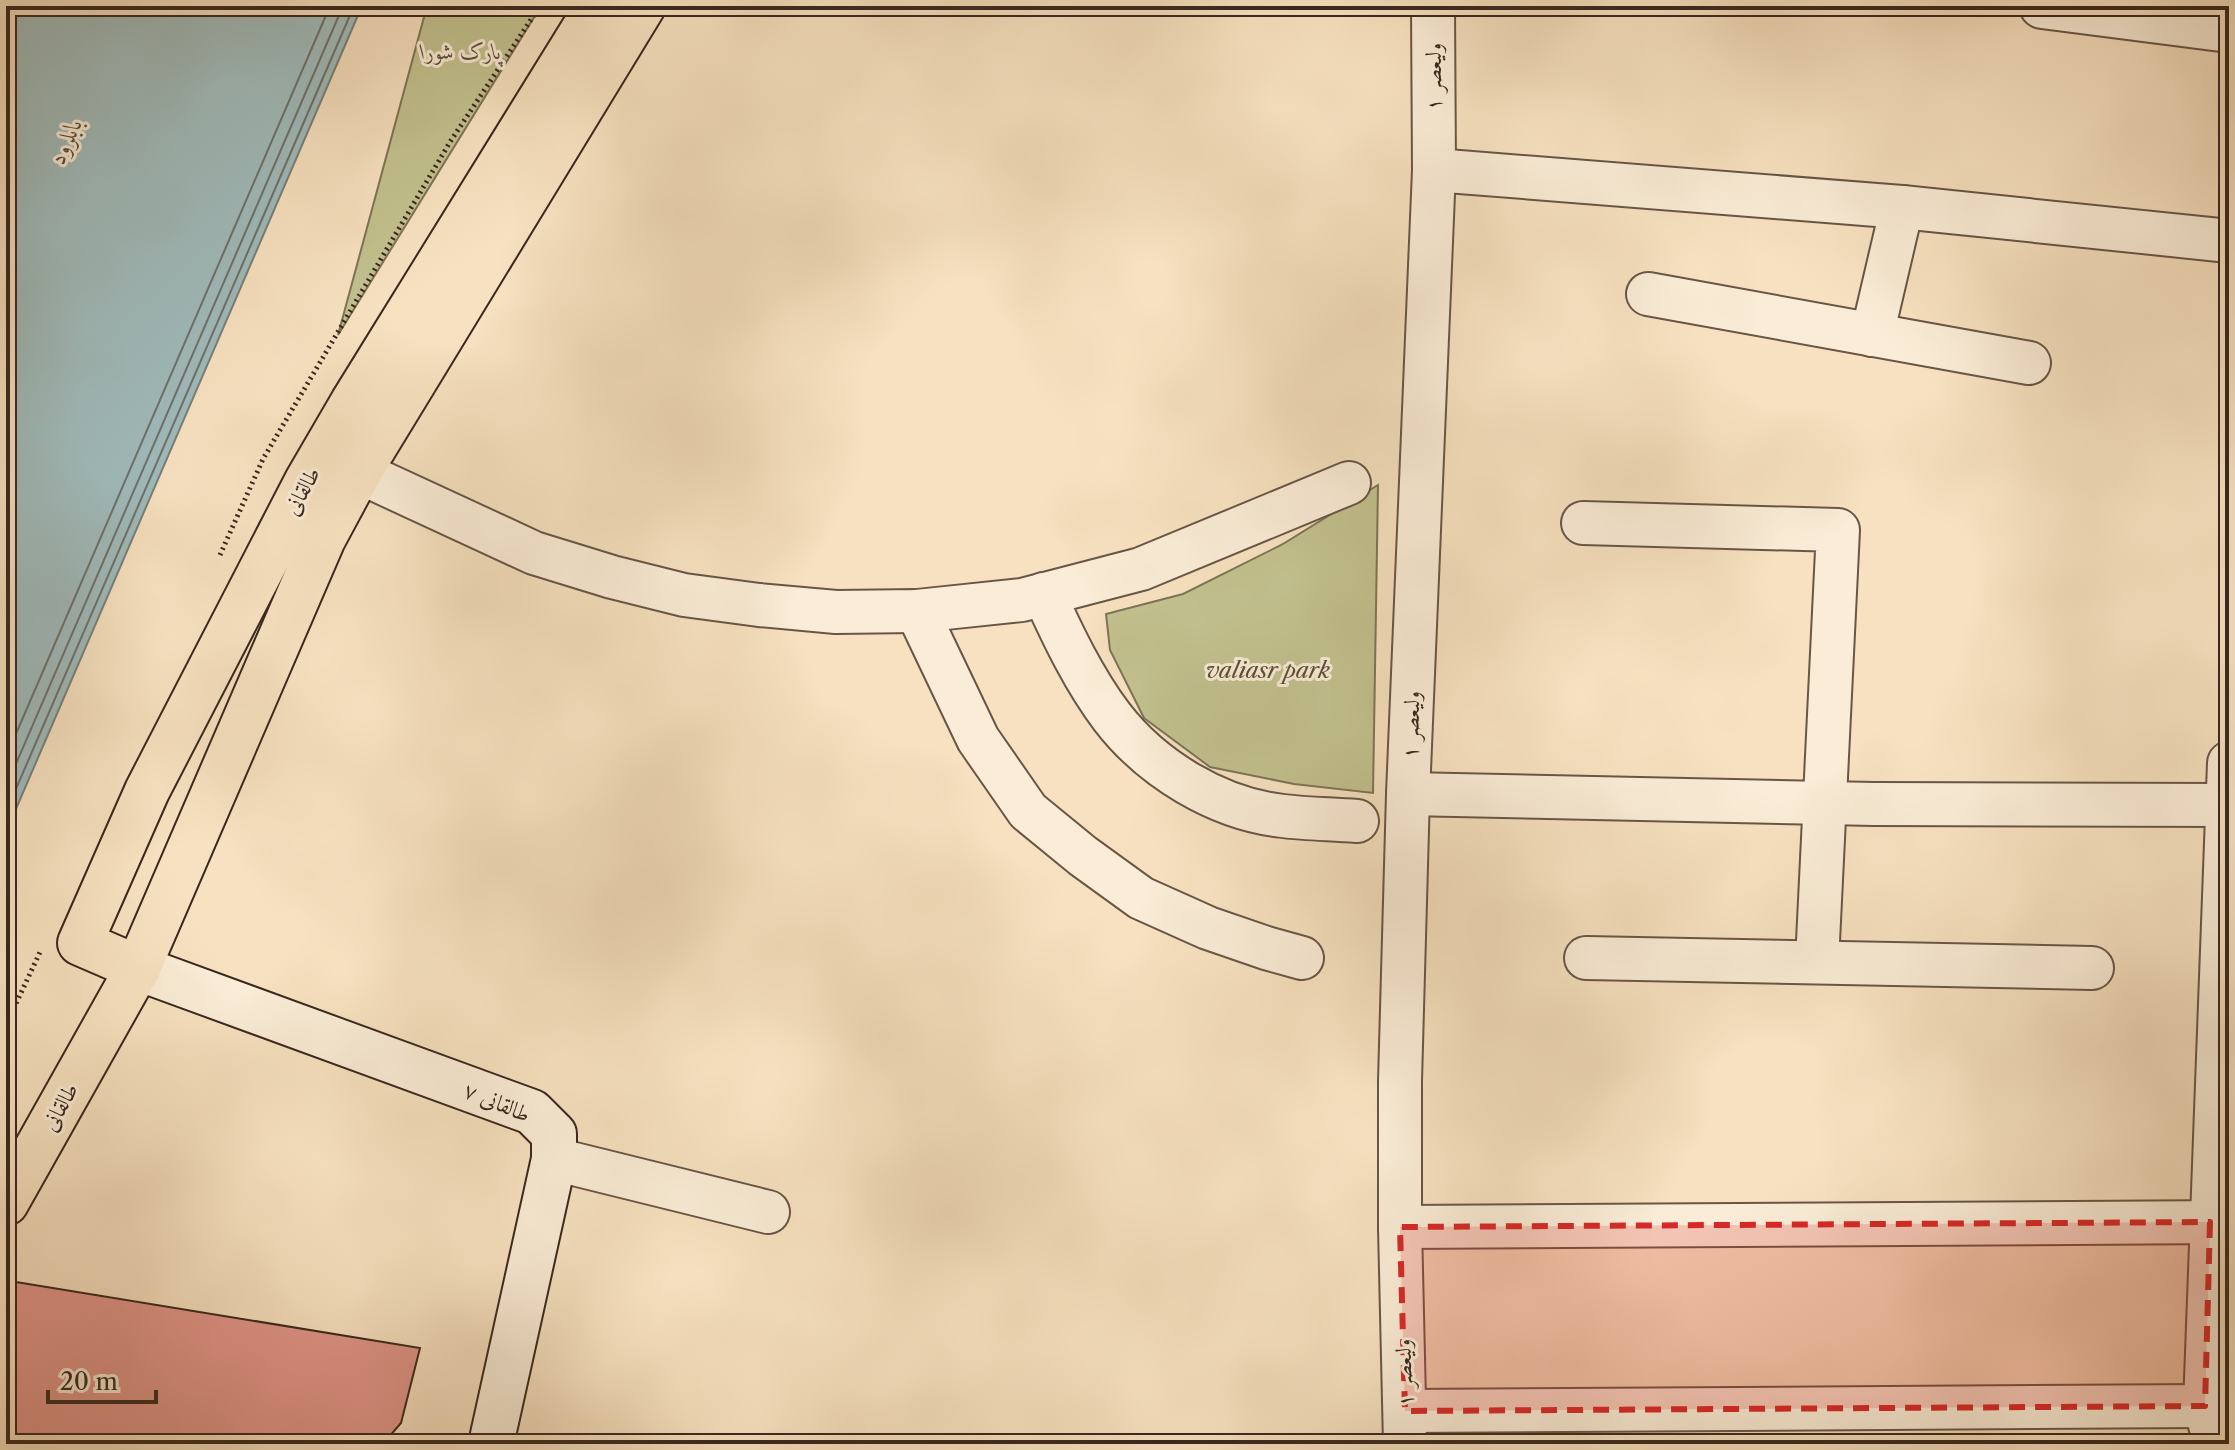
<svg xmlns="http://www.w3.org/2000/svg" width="2235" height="1450" viewBox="0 0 2235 1450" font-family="'Libre Caslon Text',Amiri,serif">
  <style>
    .green { fill: #c2c18f; stroke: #7e7456; stroke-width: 2 }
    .water { fill: #a0bbbb; stroke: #77807c; stroke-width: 2 }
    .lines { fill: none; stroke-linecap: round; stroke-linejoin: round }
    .shore { stroke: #6c726c; stroke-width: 2 }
    .building { fill: #e09489; stroke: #39281d; stroke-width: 2 }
    .minor-casing { stroke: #685646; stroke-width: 46 }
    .tertiary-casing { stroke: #685646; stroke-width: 48 }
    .secondary-casing { stroke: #39281d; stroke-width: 48 }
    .primary-casing { stroke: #39281d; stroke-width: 48 }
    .path { stroke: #39281d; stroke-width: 5; stroke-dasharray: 2 4; stroke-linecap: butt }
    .minor { stroke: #faecd6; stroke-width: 42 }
    .tertiary { stroke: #faecd6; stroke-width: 44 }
    .secondary { stroke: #faecd6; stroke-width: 44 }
    .primary { stroke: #f7e1c0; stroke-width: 44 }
    .marked { fill: #d62828; fill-opacity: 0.2; stroke: #d62828; stroke-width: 6; stroke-dasharray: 16 10; stroke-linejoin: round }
    .labels { text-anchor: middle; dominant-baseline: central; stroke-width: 6; stroke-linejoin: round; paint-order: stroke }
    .park-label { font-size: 22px; font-style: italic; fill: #5b4e3a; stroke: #faecd6 }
    .street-label { font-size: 22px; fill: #39281d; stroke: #faecd6 }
    .water-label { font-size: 24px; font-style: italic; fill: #534d44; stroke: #faecd6 }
  </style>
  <rect width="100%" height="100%" fill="#f7e1c0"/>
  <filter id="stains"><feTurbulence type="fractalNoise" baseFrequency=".0025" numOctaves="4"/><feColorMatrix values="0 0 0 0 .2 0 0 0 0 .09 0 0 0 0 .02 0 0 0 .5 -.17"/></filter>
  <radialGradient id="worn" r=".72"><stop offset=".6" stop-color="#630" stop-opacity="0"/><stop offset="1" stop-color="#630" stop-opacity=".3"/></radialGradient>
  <!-- green -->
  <g class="green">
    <path d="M427,6H541L338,335Z"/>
    <path d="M1378,485L1373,793L1294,784L1210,767L1144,718L1110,650L1106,614L1183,594L1283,544Z"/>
  </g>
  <!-- water -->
  <path class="water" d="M6,6H362L6,832Z"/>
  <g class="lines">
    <!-- shore -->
    <g class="shore">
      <path d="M6,757L330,6"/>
      <path d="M6,787L343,6"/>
      <path d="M6,812L354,6"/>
    </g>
  </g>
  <!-- building -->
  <path class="building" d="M16,1282L420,1348L401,1423L383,1444H6V1316Z"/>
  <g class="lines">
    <!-- minor casing -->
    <g class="minor-casing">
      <g id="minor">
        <path d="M1434,170L1902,207L2229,241"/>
        <path d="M1648,294L2029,363"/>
        <path d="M1872,335L1902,207"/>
        <path d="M359,472L534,553L612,577L684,595L759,605L836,612L917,611L1022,600L1141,569L1349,483"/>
        <path d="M1583,523L1838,530L1817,962"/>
        <path d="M1044,594C1063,636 1084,680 1112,717C1152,769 1218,809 1283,816C1307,819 1332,819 1357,821"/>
        <path d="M917,611L978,739L1028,811L1083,856L1141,898L1208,928L1266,948L1302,958"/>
        <path d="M1408,794L1874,804L2229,805"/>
        <path d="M1586,958L2092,968"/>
        <path d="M554,1159L768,1212"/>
        <path d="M1400,1227L2229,1222"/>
        <path d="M1405,1411L2205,1406"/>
        <path d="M1405,1444L1400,1227V1081L1408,794L1434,170L1433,6"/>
        <path d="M2215,1444L2205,1406L2229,763"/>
      </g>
    </g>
    <!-- tertiary casing -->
    <g class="tertiary-casing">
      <path id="tertiary" d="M2042,6L2229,30"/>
    </g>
    <!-- secondary casing -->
    <g class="secondary-casing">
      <path id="secondary" d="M138,968L532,1112L554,1134V1159L491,1444"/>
    </g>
    <!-- primary casing -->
    <g class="primary-casing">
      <g id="primary">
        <path d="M138,968L80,943L147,791L307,481L353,402L598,6"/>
        <path d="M6,1203L138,968L323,539L359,472L643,6"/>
      </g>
    </g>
    <!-- path -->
    <g class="path">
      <path d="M220,555L263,459L450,142L540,6"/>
      <path d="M6,1025L41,950"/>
    </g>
    <!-- minor -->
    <use href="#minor" class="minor"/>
    <!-- tertiary -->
    <use href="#tertiary" class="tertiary"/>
    <!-- secondary -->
    <use href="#secondary" class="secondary"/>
    <!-- primary -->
    <use href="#primary" class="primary"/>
  </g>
  <!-- marked area -->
  <path class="marked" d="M2210,1222L2205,1406L1405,1411L1400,1227Z"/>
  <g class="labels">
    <!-- park labels -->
    <g class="park-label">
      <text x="461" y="51">پارک شورا</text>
      <text x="1268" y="670">valiasr park</text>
    </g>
    <!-- street labels -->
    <g class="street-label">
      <text transform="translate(1433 77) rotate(-90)">ولیعصر ۱</text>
      <text transform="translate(302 491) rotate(-61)">طالقانی</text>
      <text transform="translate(1411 725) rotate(-88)">ولیعصر ۱</text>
      <text transform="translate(497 1102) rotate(23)">طالقانی ۷</text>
      <text transform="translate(60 1107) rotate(-61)">طالقانی</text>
      <text transform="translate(1404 1373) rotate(-92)">ولیعصر ۱</text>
    </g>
    <!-- water labels -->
    <g class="water-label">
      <text transform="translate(65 141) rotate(-66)">بابلرود</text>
    </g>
  </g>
  <!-- margin -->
  <rect width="2235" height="1450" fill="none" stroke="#f7e1c0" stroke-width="32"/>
  <rect x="8" y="8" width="2219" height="1434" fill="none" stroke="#39281d" stroke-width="4"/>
  <rect x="16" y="16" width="2203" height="1418" fill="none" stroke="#39281d" stroke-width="2"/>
  <!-- scale -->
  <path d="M48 1390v12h108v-12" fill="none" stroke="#39281d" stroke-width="4"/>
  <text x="60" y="1390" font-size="24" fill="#39281d" stroke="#faecd6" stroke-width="6" paint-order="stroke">20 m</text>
  <rect width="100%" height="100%" filter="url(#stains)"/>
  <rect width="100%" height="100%" fill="url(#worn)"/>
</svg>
